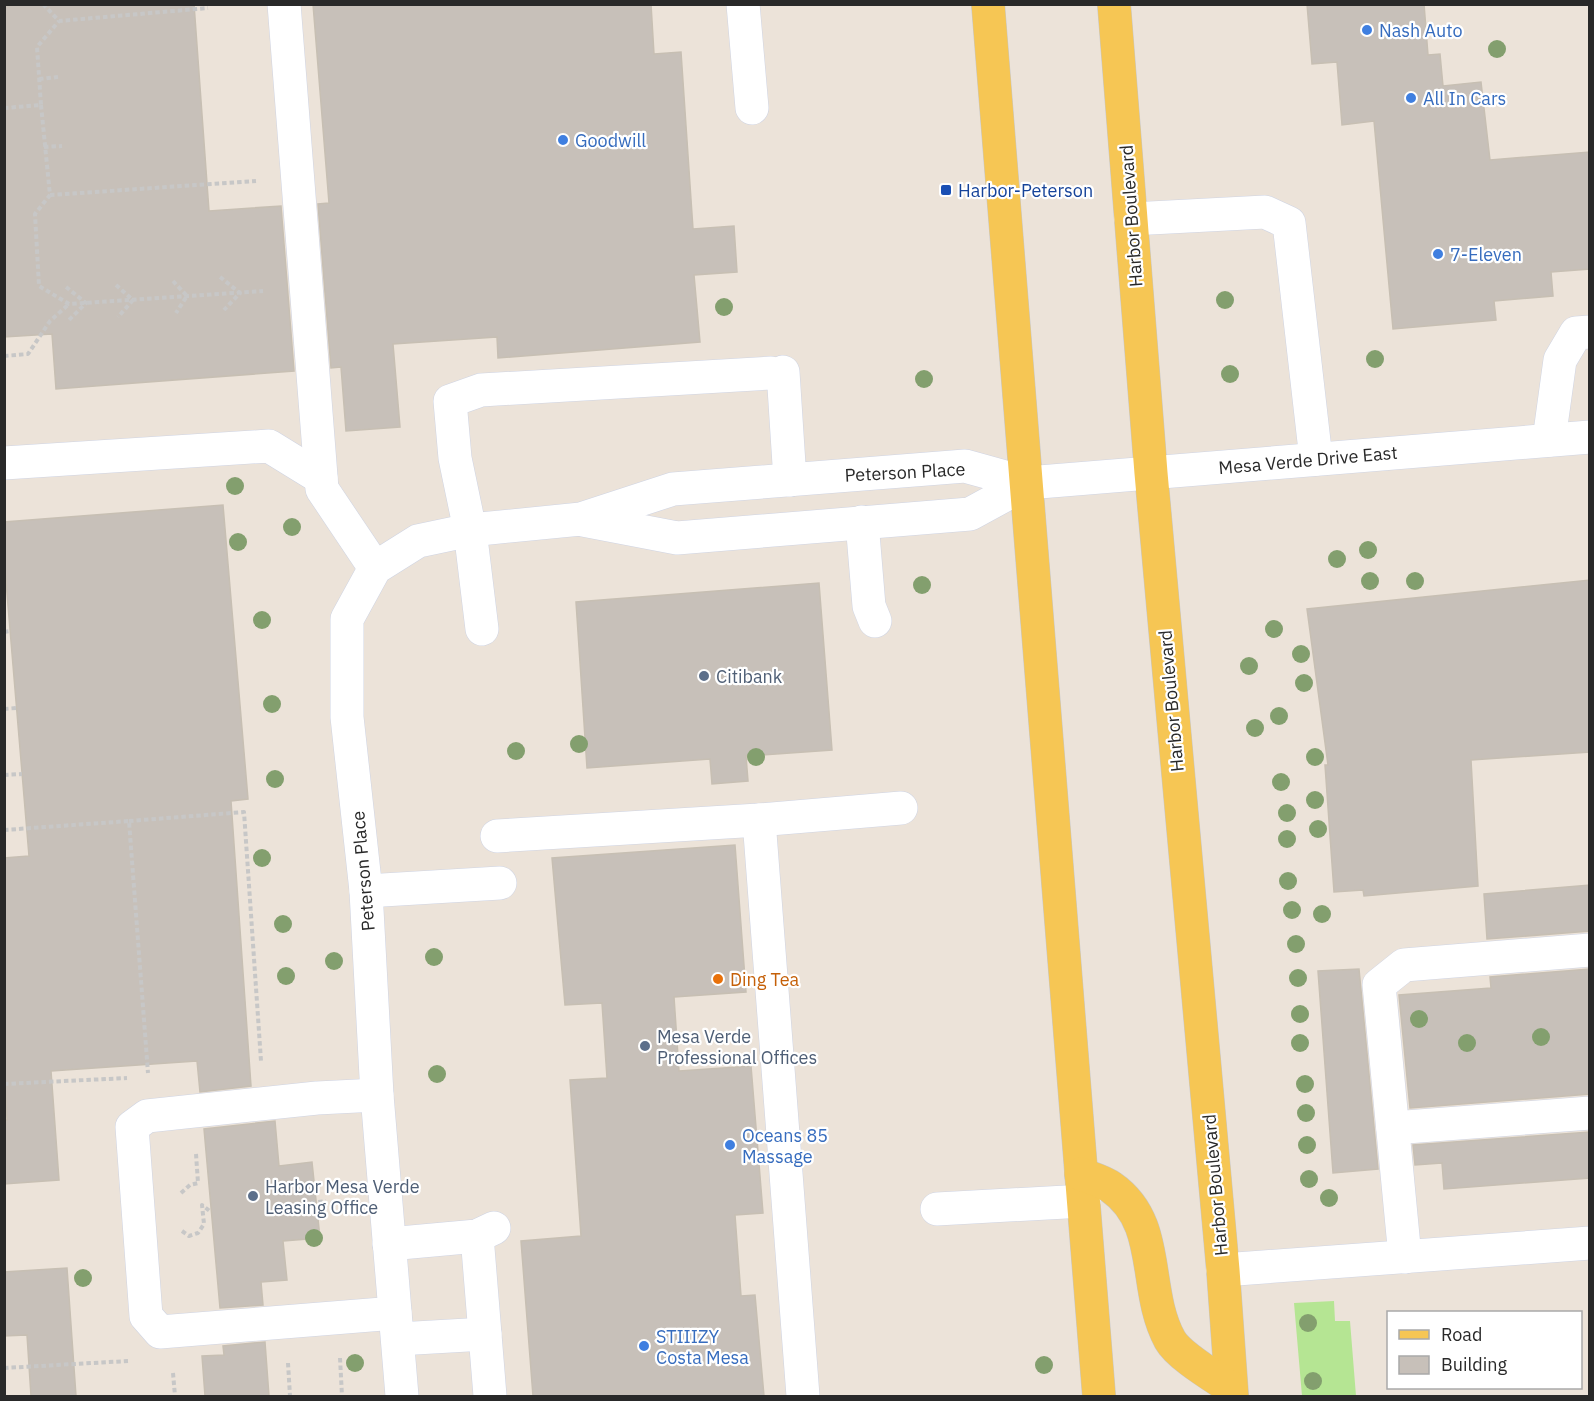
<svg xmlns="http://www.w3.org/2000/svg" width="1594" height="1401" viewBox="0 0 1594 1401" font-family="'IBM Plex Sans',sans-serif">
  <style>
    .grass { fill: #b5e593 }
    .building { fill: #c7c0b9; stroke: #c7bfb3; stroke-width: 1.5 }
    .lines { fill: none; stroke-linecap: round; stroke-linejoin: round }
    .minor-casing { stroke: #cfd4e3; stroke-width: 34 }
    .major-casing { stroke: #c7c7c7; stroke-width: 34 }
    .path { stroke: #c7c7c7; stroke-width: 4; stroke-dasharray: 4.5 3; stroke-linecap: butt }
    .minor { stroke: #fff; stroke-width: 33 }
    .major { stroke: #f6c654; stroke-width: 33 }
    .tree { fill: #839f6e }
    .shop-dot { fill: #3f7fe0; stroke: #fff; stroke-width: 2 }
    .transit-dot { fill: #1a4fb4; stroke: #fff; stroke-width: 2 }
    .service-dot { fill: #5c6f8a; stroke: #fff; stroke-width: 2 }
    .food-dot { fill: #e8710a; stroke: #fff; stroke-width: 2 }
    .labels { text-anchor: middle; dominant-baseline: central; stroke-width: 4.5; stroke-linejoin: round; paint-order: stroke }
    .shop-label { font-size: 18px; fill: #366cbe; stroke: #fff; text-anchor: start }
    .transit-label { font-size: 18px; fill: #164399; stroke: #fff; text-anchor: start }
    .street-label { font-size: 18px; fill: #292929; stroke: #fff }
    .service-label { font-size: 18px; fill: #4e5e75; stroke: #fff; text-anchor: start }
    .food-label { font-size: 18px; fill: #c56008; stroke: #fff; text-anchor: start }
  </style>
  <rect width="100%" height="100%" fill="#ece3d9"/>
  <!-- grass -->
  <path class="grass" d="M1334,1301L1335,1321H1350L1356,1396H1302L1294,1303Z"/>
  <!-- building -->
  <g class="building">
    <path d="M25,4H194L209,211L281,206L294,371L56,389L52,334L4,337V6Z"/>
    <path d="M313,4H651L654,54L681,52L693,229L734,226L737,272L694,275L700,342L498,358L497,337L393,344L400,427L346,431L341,367L331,368L318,204L329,203Z"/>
    <path d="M1307,4H1424L1428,55L1440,54L1443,86L1481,82L1490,160L1590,152V269L1551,272L1553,296L1494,301L1496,320L1393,329L1374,121L1342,125L1337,62L1312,64Z"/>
    <path d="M223,505L248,799L231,801L251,1086L200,1092L197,1061L51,1071L59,1180L4,1184V1120H7L4,1068V858L29,856L4,558V522Z"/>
    <path d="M1590,580V752L1471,760L1478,886L1364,896L1363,890L1334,892L1325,765H1328L1307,609Z"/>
    <path d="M819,583L832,750L746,756L748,781L712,784L710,759L587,768L576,602Z"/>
    <path d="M735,845L746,992L674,997L679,1071L751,1066L763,1213L735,1215L741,1296L755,1295L764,1396H533L521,1241L581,1236L570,1080L607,1078L602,1003L565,1005L552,858Z"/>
    <path d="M1590,885V931L1487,939L1484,894Z"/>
    <path d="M1359,969L1378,1169L1333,1173L1318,971Z"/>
    <path d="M1590,969V1094L1410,1108L1399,995L1491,988L1490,977Z"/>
    <path d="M275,1121L279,1166L312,1162L320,1238L283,1241L287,1280L261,1282L263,1305L220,1308L204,1129Z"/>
    <path d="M1590,1132V1178L1444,1189L1442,1163L1415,1165L1413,1145Z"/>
    <path d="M67,1268L76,1396H31L27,1335L4,1336V1272Z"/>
    <path d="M265,1342L269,1396H205L202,1356L224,1355L223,1346Z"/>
  </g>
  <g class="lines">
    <!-- minor casing -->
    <g class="minor-casing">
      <g id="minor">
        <path d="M284,4L322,489L375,568"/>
        <path d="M743,4L752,108"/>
        <path d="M1131,219L1265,212L1289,223L1316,459"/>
        <path d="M783,372L790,480"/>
        <path d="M1549,440L1560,360L1576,333L1590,332"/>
        <path d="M4,463L269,446L321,478"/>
        <path d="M583,520L677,538L970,514L1027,483"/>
        <path d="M862,522L869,606L875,621"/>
        <path d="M482,629L470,530L455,458L450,401L481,390L771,373"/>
        <path d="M759,820L803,1396"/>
        <path d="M497,836L759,820L901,808"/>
        <path d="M366,891L500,883"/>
        <path d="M377,1095L317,1098L147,1116L132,1127L146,1316L160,1332L395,1313"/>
        <path d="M1393,1128L1590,1113"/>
        <path d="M937,1209L1084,1201"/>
        <path d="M477,1236L490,1396"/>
        <path d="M389,1244L477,1236L494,1228"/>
        <path d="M1405,1257L1379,985L1404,965L1590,950"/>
        <path d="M1223,1270L1590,1243"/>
        <path d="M398,1339L485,1334"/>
        <path d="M402,1396L377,1095L366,891L347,717V619L375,568L418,541L470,530L581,519L673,489L965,466L1027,483L1590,437"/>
      </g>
    </g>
    <!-- major casing -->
    <g class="major-casing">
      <g id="major">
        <path d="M988,4L1099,1396"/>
        <path d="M1114,4L1151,473L1223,1270L1232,1396"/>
        <path d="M1081,1174C1091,1178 1103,1181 1111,1187C1163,1223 1142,1289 1170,1340C1179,1356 1215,1377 1231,1388"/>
      </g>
    </g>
    <!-- path -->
    <g class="path">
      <path d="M43,4L59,21L208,8"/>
      <path d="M39,79L58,77"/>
      <path d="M41,105L50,195L35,214L39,286L69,304L263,291"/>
      <path d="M4,108L41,105L37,47L59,21"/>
      <path d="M44,147L62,146"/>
      <path d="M50,195L256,181"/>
      <path d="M220,277L240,293L224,310"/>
      <path d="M173,281L187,296L176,313"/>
      <path d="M116,285L133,300L118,317"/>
      <path d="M66,287L86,303L69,320"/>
      <path d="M4,356L28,354L50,321L69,304"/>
      <path d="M4,567H5"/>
      <path d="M4,632L10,631"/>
      <path d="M4,709L16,708"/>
      <path d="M4,775L22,774"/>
      <path d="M129,821L244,812L261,1061"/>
      <path d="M4,830L129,821L148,1073"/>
      <path d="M4,1084L127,1078"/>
      <path d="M181,1193L190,1185L198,1183L196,1154"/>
      <path d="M296,1205L326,1201"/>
      <path d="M182,1231L189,1236L198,1233L204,1224L202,1205L211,1212"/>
      <path d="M340,1358L342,1396"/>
      <path d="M288,1363L290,1396"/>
      <path d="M4,1368L128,1361"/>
      <path d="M173,1373L175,1396"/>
    </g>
    <!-- minor -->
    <use href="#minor" class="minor"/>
    <!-- major -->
    <use href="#major" class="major"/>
  </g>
  <!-- trees -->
  <g class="tree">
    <circle cx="1497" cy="49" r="9"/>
    <circle cx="1225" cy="300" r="9"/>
    <circle cx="724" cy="307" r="9"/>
    <circle cx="1375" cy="359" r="9"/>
    <circle cx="1230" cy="374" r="9"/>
    <circle cx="924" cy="379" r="9"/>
    <circle cx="235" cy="486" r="9"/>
    <circle cx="292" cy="527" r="9"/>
    <circle cx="238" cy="542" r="9"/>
    <circle cx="1368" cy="550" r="9"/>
    <circle cx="1337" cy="559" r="9"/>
    <circle cx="1370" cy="581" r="9"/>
    <circle cx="1415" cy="581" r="9"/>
    <circle cx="922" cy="585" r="9"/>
    <circle cx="262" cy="620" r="9"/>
    <circle cx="1274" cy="629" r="9"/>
    <circle cx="1301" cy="654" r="9"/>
    <circle cx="1249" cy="666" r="9"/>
    <circle cx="1304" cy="683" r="9"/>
    <circle cx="272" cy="704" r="9"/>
    <circle cx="1279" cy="716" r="9"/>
    <circle cx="1255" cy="728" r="9"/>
    <circle cx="579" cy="744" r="9"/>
    <circle cx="516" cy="751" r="9"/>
    <circle cx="756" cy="757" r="9"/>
    <circle cx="1315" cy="757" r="9"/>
    <circle cx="275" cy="779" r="9"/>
    <circle cx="1281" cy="782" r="9"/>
    <circle cx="1315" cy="800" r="9"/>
    <circle cx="1287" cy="813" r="9"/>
    <circle cx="1318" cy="829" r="9"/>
    <circle cx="1287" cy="839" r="9"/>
    <circle cx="262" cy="858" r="9"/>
    <circle cx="1288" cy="881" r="9"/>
    <circle cx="1292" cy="910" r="9"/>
    <circle cx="1322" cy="914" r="9"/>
    <circle cx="283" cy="924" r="9"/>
    <circle cx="1296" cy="944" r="9"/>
    <circle cx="434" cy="957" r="9"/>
    <circle cx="334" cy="961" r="9"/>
    <circle cx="286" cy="976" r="9"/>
    <circle cx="1298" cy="978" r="9"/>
    <circle cx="1300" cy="1014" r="9"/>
    <circle cx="1419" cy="1019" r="9"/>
    <circle cx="1541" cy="1037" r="9"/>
    <circle cx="1300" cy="1043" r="9"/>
    <circle cx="1467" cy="1043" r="9"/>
    <circle cx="437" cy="1074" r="9"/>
    <circle cx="1305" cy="1084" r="9"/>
    <circle cx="1306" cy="1113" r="9"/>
    <circle cx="1307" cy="1145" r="9"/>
    <circle cx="1309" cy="1179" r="9"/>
    <circle cx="1329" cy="1198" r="9"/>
    <circle cx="314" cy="1238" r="9"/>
    <circle cx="83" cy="1278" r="9"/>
    <circle cx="1308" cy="1323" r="9"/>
    <circle cx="355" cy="1363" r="9"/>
    <circle cx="1044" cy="1365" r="9"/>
    <circle cx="1313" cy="1381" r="9"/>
  </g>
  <!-- markers -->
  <g class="shop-dot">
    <circle cx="1367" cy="30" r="6"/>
    <circle cx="1411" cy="98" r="6"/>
    <circle cx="563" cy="140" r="6"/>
    <circle cx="1438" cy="254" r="6"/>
    <circle cx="730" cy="1145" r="6"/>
    <circle cx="644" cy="1346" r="6"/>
  </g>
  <rect class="transit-dot" x="940" y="184" width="12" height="12" rx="3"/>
  <g class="service-dot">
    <circle cx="704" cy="676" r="6"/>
    <circle cx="645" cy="1046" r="6"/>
    <circle cx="253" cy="1196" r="6"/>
  </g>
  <circle class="food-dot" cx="718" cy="979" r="6"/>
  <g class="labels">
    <!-- shop labels -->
    <g class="shop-label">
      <text x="1379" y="30">Nash Auto</text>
      <text x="1423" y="98">All In Cars</text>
      <text x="575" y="140">Goodwill</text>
      <text x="1450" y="254">7-Eleven</text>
      <text x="742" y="1135">Oceans 85<tspan x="742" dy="21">Massage</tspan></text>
      <text x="656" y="1336">STIIIZY<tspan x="656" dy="21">Costa Mesa</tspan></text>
    </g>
    <!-- transit labels -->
    <g class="transit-label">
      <text x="958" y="190">Harbor-Peterson</text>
    </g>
    <!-- street labels -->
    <g class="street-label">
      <text transform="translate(1131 216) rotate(-94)">Harbor Boulevard</text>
      <text transform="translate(1308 460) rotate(-5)">Mesa Verde Drive East</text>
      <text transform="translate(905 472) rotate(-3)">Peterson Place</text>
      <text transform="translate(1171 701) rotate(-95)">Harbor Boulevard</text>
      <text transform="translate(363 871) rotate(-95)">Peterson Place</text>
      <text transform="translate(1215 1185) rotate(-95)">Harbor Boulevard</text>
    </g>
    <!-- service labels -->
    <g class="service-label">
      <text x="716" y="676">Citibank</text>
      <text x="657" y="1036">Mesa Verde<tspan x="657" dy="21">Professional Offices</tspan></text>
      <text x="265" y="1186">Harbor Mesa Verde<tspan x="265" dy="21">Leasing Office</tspan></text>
    </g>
    <!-- food labels -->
    <g class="food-label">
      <text x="730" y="979">Ding Tea</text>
    </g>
  </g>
  <!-- border -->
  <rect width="1594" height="1401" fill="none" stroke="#292929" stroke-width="12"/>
  <!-- legend -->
  <rect x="1387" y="1311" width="195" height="78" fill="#ffffff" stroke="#a9a9a9" stroke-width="1.5"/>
  <rect x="1399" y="1330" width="30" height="9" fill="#f6c654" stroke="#a9a9a9" stroke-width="1.5"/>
  <text x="1441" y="1341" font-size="18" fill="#292929">Road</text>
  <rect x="1399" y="1356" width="30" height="18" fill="#c7c0b9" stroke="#a9a9a9" stroke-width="1.5"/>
  <text x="1441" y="1371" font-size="18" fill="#292929">Building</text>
</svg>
